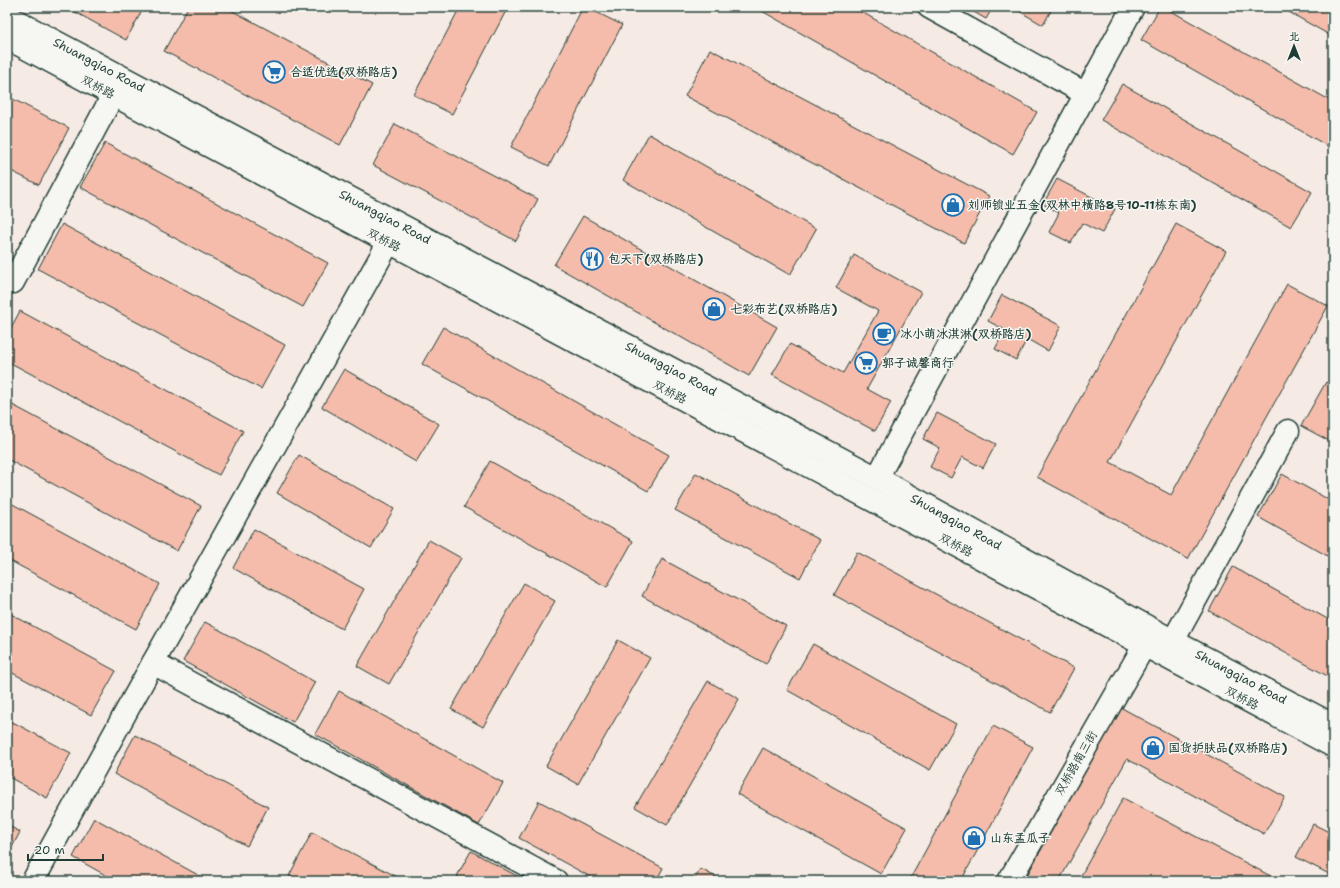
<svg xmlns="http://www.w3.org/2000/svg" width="1340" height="888" viewBox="0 0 1340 888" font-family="'Shantell Sans','LXGW WenKai TC',sans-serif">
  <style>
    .building { fill: #f5bcab; stroke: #1f3d34 }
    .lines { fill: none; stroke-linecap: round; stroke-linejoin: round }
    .minor-casing { stroke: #1f3d34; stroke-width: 25 }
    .secondary-casing { stroke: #1f3d34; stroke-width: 25 }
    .minor { stroke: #f6f6f2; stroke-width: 22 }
    .secondary { stroke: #f6f6f2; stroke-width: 22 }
    .labels { text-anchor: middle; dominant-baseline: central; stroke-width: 3; stroke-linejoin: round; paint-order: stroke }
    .street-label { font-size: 12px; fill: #1f3d34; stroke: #f6f6f2 }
    .poi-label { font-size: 12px; font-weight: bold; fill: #1f3d34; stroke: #f6f6f2; text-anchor: start }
  </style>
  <rect width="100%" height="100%" fill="#f6eae4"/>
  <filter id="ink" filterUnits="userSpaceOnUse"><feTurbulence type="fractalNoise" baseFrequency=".025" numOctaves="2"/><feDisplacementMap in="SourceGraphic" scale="8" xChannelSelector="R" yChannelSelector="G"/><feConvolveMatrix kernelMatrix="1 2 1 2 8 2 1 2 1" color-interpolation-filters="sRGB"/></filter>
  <g filter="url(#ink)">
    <!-- building -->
    <g class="building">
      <path d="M66,7H144L126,40Z"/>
      <path d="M188,7H225L372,85L340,145L164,51Z"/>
      <path d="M460,7H508L452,114L414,95Z"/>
      <path d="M583,7H586L622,25L549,166L511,147Z"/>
      <path d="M755,7H853L1037,112L1013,154Z"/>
      <path d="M965,7H993L986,19Z"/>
      <path d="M1012,7H1053L1043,25Z"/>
      <path d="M1160,7H1164L1333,102V144L1331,148L1141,40Z"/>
      <path d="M1280,7H1333V37Z"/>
      <path d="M710,49L989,196L964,243L685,96Z"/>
      <path d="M1122,84L1312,192L1291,227L1101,120Z"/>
      <path d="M7,96L69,128L39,185L7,169Z"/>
      <path d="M395,124L538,199L516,241L373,165Z"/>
      <path d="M649,134L816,229L790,275L623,180Z"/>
      <path d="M105,143L328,263L303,307L80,187Z"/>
      <path d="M1057,179L1115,209L1102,233L1082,223L1071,243L1049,232L1059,213L1043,204Z"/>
      <path d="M583,216L777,327L749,376L554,265Z"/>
      <path d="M62,224L285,345L261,389L38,269Z"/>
      <path d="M1176,224L1226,251L1110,462L1171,495L1287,284L1328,306L1188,559L1037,477Z"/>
      <path d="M854,255L921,292L867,389L891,402L875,431L772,375L790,344L843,373L878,311L836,288Z"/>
      <path d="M1002,295L1061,326L1048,351L1027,339L1016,360L995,349L1005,330L988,321Z"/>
      <path d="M20,311L243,431L219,475L7,361V335Z"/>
      <path d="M443,327L669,455L648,491L422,364Z"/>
      <path d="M344,369L439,424L416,462L322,407Z"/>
      <path d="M1326,382L1333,386V443L1301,426Z"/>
      <path d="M7,402L201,506L177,551L7,459Z"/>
      <path d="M937,413L996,444L983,468L962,457L951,478L930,467L940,448L923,439Z"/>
      <path d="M299,455L394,509L371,548L277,493Z"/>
      <path d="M490,461L633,541L607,587L464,507Z"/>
      <path d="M696,473L820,540L800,578L675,510Z"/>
      <path d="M1282,474L1333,502V559L1258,517Z"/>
      <path d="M7,501L160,584L136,629L7,559Z"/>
      <path d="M254,529L364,589L342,629L233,568Z"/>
      <path d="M429,540L461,558L389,684L357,666Z"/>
      <path d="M857,552L1074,668L1050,712L834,595Z"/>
      <path d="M662,559L786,626L766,664L642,596Z"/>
      <path d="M1233,567L1333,622V679L1209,611Z"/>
      <path d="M524,583L555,601L483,727L451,709Z"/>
      <path d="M7,612L116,671L91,715L7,670Z"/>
      <path d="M205,622L315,682L293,722L183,661Z"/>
      <path d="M618,640L650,658L578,784L546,766Z"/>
      <path d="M813,644L956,724L930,770L787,690Z"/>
      <path d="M708,681L739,699L667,825L635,807Z"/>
      <path d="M339,691L503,783L479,825L315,734Z"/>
      <path d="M1120,707L1285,797L1264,834L1127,759L1059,881H1024Z"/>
      <path d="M7,719L71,753L47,798L7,776Z"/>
      <path d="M993,726L1033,747L961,881H909Z"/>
      <path d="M135,735L268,807L247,846L114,774Z"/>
      <path d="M763,748L907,828L881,874L737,794Z"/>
      <path d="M1123,798L1280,881H1078Z"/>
      <path d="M539,801L663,868L656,881H598L519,838Z"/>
      <path d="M94,818L209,881H116L73,857Z"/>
      <path d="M1313,824L1333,834V876L1296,857Z"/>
      <path d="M7,825L20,832L7,857Z"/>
      <path d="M312,832L405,881H299L289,876Z"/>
      <path d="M471,851L526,881H465L457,876Z"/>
      <path d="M701,869L723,881H693Z"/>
    </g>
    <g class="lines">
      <!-- minor casing -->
      <g class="minor-casing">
        <g id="minor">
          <path d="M929,7L1086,94"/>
          <path d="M13,282L113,95"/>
          <path d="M877,478L1133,7"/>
          <path d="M1173,641L1288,431"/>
          <path d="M153,663L556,881"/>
          <path d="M33,881L153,663L389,242"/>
          <path d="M1009,881L1144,646"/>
        </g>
      </g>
      <!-- secondary casing -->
      <g class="secondary-casing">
        <g id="secondary">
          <path d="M7,16L877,478L1173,641L1333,725"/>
          <path d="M7,38L1333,746"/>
        </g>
      </g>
      <!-- minor -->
      <use href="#minor" class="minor"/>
      <!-- secondary -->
      <use href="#secondary" class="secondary"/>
    </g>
  </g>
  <!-- icons -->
  <defs>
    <g id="supermarket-ring" transform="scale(1.15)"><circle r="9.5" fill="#f6f6f2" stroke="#1f6fb2" stroke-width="1.5"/><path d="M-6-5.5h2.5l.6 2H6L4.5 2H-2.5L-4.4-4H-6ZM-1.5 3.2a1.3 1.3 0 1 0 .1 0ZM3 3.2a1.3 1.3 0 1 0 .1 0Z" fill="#1f6fb2"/></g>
    <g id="shop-ring" transform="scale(1.15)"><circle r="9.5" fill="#f6f6f2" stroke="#1f6fb2" stroke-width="1.5"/><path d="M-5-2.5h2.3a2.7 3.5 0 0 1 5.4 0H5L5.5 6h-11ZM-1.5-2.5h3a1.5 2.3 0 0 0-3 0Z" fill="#1f6fb2"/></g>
    <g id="restaurant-ring" transform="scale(1.15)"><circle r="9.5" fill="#f6f6f2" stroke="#1f6fb2" stroke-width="1.5"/><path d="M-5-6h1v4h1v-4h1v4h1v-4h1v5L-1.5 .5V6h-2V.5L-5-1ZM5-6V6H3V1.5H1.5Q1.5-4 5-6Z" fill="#1f6fb2"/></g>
    <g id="cafe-ring" transform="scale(1.15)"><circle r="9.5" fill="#f6f6f2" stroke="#1f6fb2" stroke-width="1.5"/><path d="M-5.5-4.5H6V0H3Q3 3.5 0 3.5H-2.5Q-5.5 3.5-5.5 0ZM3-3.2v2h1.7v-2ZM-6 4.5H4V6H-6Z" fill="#1f6fb2"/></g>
  </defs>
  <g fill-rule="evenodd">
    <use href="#supermarket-ring" x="274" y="72"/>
    <use href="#shop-ring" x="953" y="205"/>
    <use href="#restaurant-ring" x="592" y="259"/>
    <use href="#shop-ring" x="714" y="309"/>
    <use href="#cafe-ring" x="884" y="334"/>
    <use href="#supermarket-ring" x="866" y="363"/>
    <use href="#shop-ring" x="1153" y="748"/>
    <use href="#shop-ring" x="974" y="838"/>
  </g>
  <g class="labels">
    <!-- street labels -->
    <g class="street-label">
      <text transform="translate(99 65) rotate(28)">Shuangqiao Road</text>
      <text transform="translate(98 87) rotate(28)">双桥路</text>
      <text transform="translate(385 217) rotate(28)">Shuangqiao Road</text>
      <text transform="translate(384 240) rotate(28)">双桥路</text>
      <text transform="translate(671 369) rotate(28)">Shuangqiao Road</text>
      <text transform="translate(670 392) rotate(28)">双桥路</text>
      <text transform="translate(956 522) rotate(29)">Shuangqiao Road</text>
      <text transform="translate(956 545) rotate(28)">双桥路</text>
      <text transform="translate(1241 677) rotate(28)">Shuangqiao Road</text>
      <text transform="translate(1242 698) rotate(28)">双桥路</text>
      <text transform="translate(1076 763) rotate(-60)">双桥路南三街</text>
    </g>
    <!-- poi labels -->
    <g class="poi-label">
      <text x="290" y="72">合适优选(双桥路店)</text>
      <text x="968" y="205">刘师锁业五金(双林中横路8号10-11栋东南)</text>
      <text x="608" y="259">包天下(双桥路店)</text>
      <text x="730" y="309">七彩布艺(双桥路店)</text>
      <text x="900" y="334">冰小萌冰淇淋(双桥路店)</text>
      <text x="882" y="363">郭子诚馨商行</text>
      <text x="1168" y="748">国货护肤品(双桥路店)</text>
      <text x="990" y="838">山东孟瓜子</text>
    </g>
  </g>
  <!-- margin -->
  <rect width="1340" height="888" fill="none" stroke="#f6f6f2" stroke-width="24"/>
  <rect x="12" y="12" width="1316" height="864" fill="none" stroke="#1f3d34" stroke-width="1.5" filter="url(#ink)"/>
  <!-- north arrow -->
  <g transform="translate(1294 46)" stroke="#f6f6f2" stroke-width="3" paint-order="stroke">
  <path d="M0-3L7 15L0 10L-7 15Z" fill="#1f3d34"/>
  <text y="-6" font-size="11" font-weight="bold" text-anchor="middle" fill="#1f3d34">北</text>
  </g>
  <!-- scale -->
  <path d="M28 854v6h75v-6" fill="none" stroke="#1f3d34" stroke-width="2"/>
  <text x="34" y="854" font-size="12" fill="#1f3d34" stroke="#f6f6f2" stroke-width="3" paint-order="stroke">20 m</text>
</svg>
